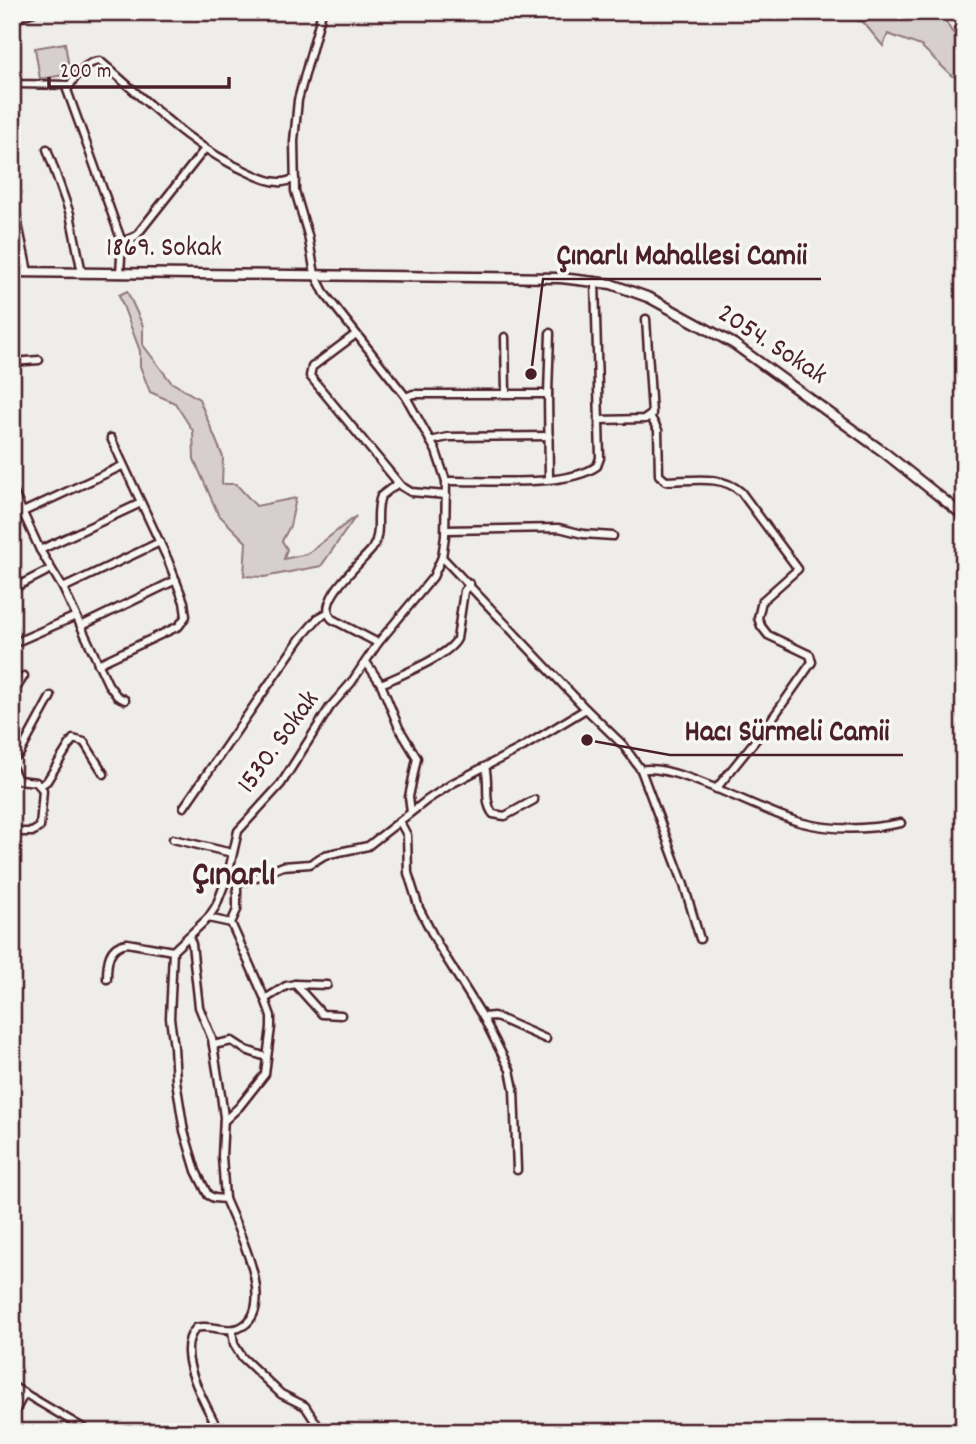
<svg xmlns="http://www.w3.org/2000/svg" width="976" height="1444" viewBox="0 0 976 1444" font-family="Dekko,sans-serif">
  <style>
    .green { fill: #d7cfce; stroke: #90777c; stroke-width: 2 }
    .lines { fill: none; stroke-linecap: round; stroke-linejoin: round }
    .minor-casing { stroke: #4a1f2b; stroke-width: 11 }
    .major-casing { stroke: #4a1f2b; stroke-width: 13 }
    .minor { stroke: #f6f6f2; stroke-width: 6 }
    .major { stroke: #f6f6f2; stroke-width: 8 }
    .labels { text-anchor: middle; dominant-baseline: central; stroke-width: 7; stroke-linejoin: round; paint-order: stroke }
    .street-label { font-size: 28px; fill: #4a1f2b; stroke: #f6f6f2 }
    .district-label { font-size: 35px; font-weight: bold; fill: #4a1f2b; stroke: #f6f6f2 }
    .leader { fill: none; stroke: #4a1f2b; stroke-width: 2.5 }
    .callout-dot { fill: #4a1f2b; stroke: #f6f6f2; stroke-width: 2.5 }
    .callout-label { font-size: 30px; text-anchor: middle; font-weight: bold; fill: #4a1f2b; stroke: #f6f6f2; stroke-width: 7; stroke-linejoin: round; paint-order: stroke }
  </style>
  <rect width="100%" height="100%" fill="#efedea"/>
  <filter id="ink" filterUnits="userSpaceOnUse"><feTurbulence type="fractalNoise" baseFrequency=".0143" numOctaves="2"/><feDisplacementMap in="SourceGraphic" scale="14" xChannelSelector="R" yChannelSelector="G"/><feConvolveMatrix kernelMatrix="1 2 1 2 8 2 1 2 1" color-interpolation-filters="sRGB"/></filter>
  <g filter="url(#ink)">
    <!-- green -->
    <g class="green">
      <path d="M835,12H940L952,32L964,38V77L952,76L921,46L888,34L883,46L863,22L836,15Z"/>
      <path d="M65,43L70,74L40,79L35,48Z"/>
      <path d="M127,291L143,326V345L171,382L199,399L223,457L222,484H236L256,506L296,498L290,526L282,541L287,549L284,559L307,554L356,516L321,566L264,577L244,576L246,542L218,514L194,459L193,431L175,403L150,392L140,366V351L119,295Z"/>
    </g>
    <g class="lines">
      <!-- minor casing -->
      <g class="minor-casing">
        <g id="minor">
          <path d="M12,19L34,12"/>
          <path d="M12,81L18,84L70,85"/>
          <path d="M47,149L70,214L82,273"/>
          <path d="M12,211L16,214L28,272"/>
          <path d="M122,242L136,236L204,150"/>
          <path d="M120,273L122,242L67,90C74,78 85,61 100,61C147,101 190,147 248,172C257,176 268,182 279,182C284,183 290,180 295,179"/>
          <path d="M356,334L312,367L310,376L401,486L411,492L446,495"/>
          <path d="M505,337L506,393"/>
          <path d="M12,362L39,360"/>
          <path d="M548,394L550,333"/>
          <path d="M406,397L413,394H548L549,479"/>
          <path d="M650,416L658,430L659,475L666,481C690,481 722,474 741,492L798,569L762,601L758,618L761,626L768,635L810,655L812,662L767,726L716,789"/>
          <path d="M599,420L645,419L652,414L646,319"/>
          <path d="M430,441L448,437L549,436"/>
          <path d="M446,481C484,480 567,488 597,466L600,458L595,281"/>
          <path d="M12,489L40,550L63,588L108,684L117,696L125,700"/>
          <path d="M23,512L122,466"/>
          <path d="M446,530L559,528L583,534L613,536"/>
          <path d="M40,550L141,503"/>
          <path d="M442,557L586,709"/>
          <path d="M63,588L160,542"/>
          <path d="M12,589L51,569"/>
          <path d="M81,626L176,580"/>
          <path d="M378,643L332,619C315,601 360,564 372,549C383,533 374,513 381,496L398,483"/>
          <path d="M12,644L76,616"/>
          <path d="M366,662L381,684L399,728L417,758L409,797L411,812"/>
          <path d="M98,664L179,626L186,616L184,602L168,560L111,438"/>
          <path d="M381,684C399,676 449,656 457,639L464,591L470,584"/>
          <path d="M12,695L24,676"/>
          <path d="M12,758L20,753L51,696"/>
          <path d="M12,767L18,780L36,782L43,790L40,827L32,832H12"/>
          <path d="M485,767C490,782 483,801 493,814L505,816L534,800"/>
          <path d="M641,770C671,761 764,813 799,822C832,831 867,830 901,823"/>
          <path d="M41,785L47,781L73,739L84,742L104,774"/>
          <path d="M184,807L300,639L318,618L327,613"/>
          <path d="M400,822L407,835L408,873L419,908L438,945L483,1017L510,1070L514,1089L517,1170"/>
          <path d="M173,839L232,853"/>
          <path d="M226,880L247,881L283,866L310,864L325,855L368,846L427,800L453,783L523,747L586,709L623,745L641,770L684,885L700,939"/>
          <path d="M208,918L231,923L265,999L271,1016V1027L265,1074L239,1107L224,1121"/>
          <path d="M231,923L237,910V880"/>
          <path d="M189,937L192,944L199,1007L212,1039L221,1095L224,1117L222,1156L225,1199"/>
          <path d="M107,979C107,962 108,946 127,943L173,951"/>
          <path d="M295,984L327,985"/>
          <path d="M265,999L286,986L295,984L322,1014L341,1015"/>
          <path d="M483,1017L494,1016L546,1039"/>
          <path d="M213,1045L232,1041L246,1050L266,1057"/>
          <path d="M232,1330L234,1344L242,1357L281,1394L305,1406L322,1432"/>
          <path d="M12,1386L90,1432"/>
          <path d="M12,1416L25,1393"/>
          <path d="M219,1432C208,1407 172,1353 196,1328C210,1324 225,1333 239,1328C281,1310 236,1226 225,1199L214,1198L208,1195L196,1171L184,1131L176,1081L174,1047L170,1018L173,951L208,918L216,906L228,875L238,831L281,784L330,707L351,683L378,643L433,577L442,557L445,536L446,481L436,451L406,397L325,294L315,274L308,235L295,191L294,141L298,100L322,12"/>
        </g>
      </g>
      <!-- major casing -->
      <g class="major-casing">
        <path id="major" d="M12,272L561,278L611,284L650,298L734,344L885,453L964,516"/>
      </g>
      <!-- minor -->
      <use href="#minor" class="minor"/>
      <!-- major -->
      <use href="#major" class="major"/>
    </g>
  </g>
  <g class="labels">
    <!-- street labels -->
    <g class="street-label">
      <text x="164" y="250">1869. Sokak</text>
      <text transform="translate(771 346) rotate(33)">2054. Sokak</text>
      <text transform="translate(280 743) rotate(-54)">1530. Sokak</text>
    </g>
    <!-- district labels -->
    <g class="district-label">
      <text x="234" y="877">Çınarlı</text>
    </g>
  </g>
  <!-- callouts -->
  <path class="leader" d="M531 374L543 279H821M587 740L670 755H903"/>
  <g class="callout-dot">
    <circle cx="531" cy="374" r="7"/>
    <circle cx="587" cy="740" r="7"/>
  </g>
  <g class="callout-label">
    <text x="682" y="264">Çınarlı Mahallesi Camii</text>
    <text x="787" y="740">Hacı Sürmeli Camii</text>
  </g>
  <!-- margin -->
  <rect width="976" height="1444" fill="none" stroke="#f6f6f2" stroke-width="42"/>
  <rect x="21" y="21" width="934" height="1402" fill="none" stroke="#4a1f2b" stroke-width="2.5" filter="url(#ink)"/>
  <!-- scale -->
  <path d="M49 77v10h180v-10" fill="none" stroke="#4a1f2b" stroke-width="3.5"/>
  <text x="60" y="77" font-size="21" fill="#4a1f2b" stroke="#f6f6f2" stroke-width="5" paint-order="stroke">200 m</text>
</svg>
